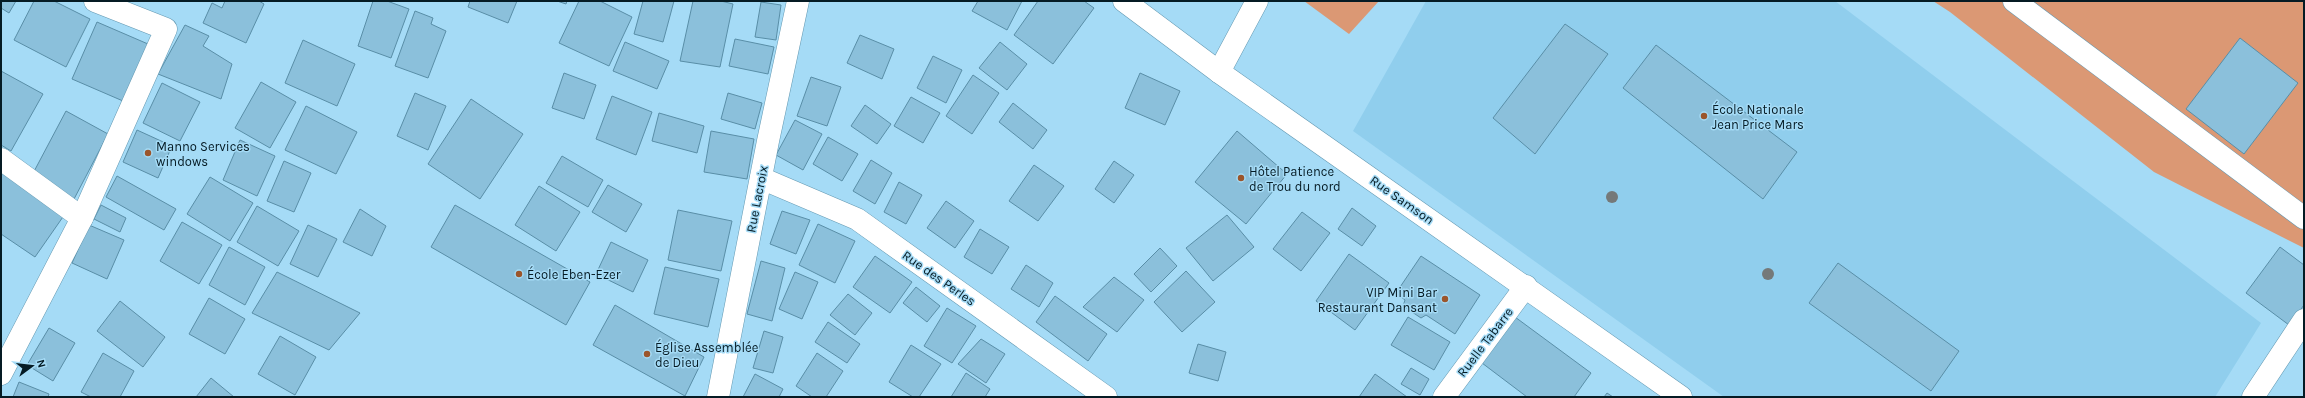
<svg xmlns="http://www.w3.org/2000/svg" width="2305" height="398" viewBox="0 0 2305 398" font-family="Karla,sans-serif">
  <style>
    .built { fill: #90ceed }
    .green { fill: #db9874 }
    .building { fill: #8bc0db; stroke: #598ea7 }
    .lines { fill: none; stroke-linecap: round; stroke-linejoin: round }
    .street-casing { stroke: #6499b2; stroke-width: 23 }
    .street { stroke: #fff; stroke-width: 22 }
    .tree { fill: #757979 }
    .poi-dot { fill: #9b552b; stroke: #a5dbf6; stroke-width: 1.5 }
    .labels { text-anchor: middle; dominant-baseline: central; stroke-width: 3; stroke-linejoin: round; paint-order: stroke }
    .poi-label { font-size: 13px; fill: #051b24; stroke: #a5dbf6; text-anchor: start }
    .street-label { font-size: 13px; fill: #051b24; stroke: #a5dbf6 }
  </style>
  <rect width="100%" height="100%" fill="#a5dbf6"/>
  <!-- built -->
  <path class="built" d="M1426,1H1835L2261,323L2215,397H1724L1353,131Z"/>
  <!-- green -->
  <g class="green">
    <path d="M1304,1H1379L1349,34Z"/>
    <path d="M1933,1H2304V248L2154,172L1950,12Z"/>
  </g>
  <!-- building -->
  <g class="building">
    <path d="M1,1H16L9,13L1,8Z"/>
    <path d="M34,1H54L90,19L66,67L14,40Z"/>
    <path d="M225,1H259L264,4L246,43L203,23L212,3L222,8Z"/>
    <path d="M373,1H387L409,9L391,58L358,46Z"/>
    <path d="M470,1H517L508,23L468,7Z"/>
    <path d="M557,1H567L566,4Z"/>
    <path d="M579,1H600L632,17L609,66L559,43Z"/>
    <path d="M643,1H674L663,42L634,34Z"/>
    <path d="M693,1H721L733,4L720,67L680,61Z"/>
    <path d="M978,1H1022L1007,30L972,11Z"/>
    <path d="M1038,1H1084L1094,8L1053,64L1014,35Z"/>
    <path d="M761,2L781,5L776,40L755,37Z"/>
    <path d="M415,11L433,18L431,24L446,31L428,78L395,66Z"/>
    <path d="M97,22L148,44L123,101L72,79Z"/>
    <path d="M1565,24L1608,54L1535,154L1493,118Z"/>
    <path d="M185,25L209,36L203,46L232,64L221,99L158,74Z"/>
    <path d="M860,35L894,49L882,79L847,63Z"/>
    <path d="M2240,38L2298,83L2244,154L2186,109Z"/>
    <path d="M735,39L774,47L768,74L729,66Z"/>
    <path d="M303,40L355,64L337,106L285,83Z"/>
    <path d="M625,42L669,61L657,89L613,71Z"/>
    <path d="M1000,42L1027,64L1007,90L979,68Z"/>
    <path d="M1656,45L1797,152L1763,199L1623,88Z"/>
    <path d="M933,56L962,70L946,103L917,88Z"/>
    <path d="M1,71L43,94L11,151L1,145Z"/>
    <path d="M564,73L596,85L584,119L552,108Z"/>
    <path d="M1140,73L1180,91L1165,125L1125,108Z"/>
    <path d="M973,75L999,93L972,134L946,116Z"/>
    <path d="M811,77L841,87L827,126L797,116Z"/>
    <path d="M261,82L296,102L270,148L235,128Z"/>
    <path d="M162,83L200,102L180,141L143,123Z"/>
    <path d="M415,93L446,106L428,150L397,136Z"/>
    <path d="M728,93L762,103L755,129L721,119Z"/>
    <path d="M612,96L652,112L636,155L596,139Z"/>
    <path d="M911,97L940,113L923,143L894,126Z"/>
    <path d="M471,99L523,134L480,199L428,164Z"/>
    <path d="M1013,103L1047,130L1033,149L999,122Z"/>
    <path d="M865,105L891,124L877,144L851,126Z"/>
    <path d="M306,106L357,132L336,174L285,150Z"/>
    <path d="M66,111L108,134L73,201L30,179Z"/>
    <path d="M659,113L704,126L697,153L652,141Z"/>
    <path d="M795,120L822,134L803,170L776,155Z"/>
    <path d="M137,130L172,146L158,178L123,162Z"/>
    <path d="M711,131L754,139L747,179L704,172Z"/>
    <path d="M1237,131L1287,174L1246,224L1195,182Z"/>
    <path d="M828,137L858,154L842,181L813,164Z"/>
    <path d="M240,140L275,156L257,196L223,180Z"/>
    <path d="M562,156L603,180L588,207L546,183Z"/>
    <path d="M871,160L892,173L875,204L853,191Z"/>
    <path d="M284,161L311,173L294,212L267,201Z"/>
    <path d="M1114,161L1134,175L1114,203L1095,189Z"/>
    <path d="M1034,165L1064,186L1038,221L1009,201Z"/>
    <path d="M1,170L65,214L35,257L1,234Z"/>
    <path d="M117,176L176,209L164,230L106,197Z"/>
    <path d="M210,177L253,203L230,241L187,214Z"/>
    <path d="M899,182L922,195L906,224L884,212Z"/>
    <path d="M608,185L642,204L626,232L592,212Z"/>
    <path d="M539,186L580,212L556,251L515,225Z"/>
    <path d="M946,201L974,221L955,248L927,228Z"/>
    <path d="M101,205L126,218L120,232L94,219Z"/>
    <path d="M455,205L590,282L566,325L431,247Z"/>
    <path d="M257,206L299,231L278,266L237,242Z"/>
    <path d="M1352,208L1376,226L1362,246L1338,229Z"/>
    <path d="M360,209L386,226L372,256L343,242Z"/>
    <path d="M678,210L732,221L721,271L668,260Z"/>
    <path d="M782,211L810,220L796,254L770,244Z"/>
    <path d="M1302,212L1330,233L1301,271L1273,249Z"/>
    <path d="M1227,215L1254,247L1213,281L1186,248Z"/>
    <path d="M182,222L222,245L199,284L160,261Z"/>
    <path d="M818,224L855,241L835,283L799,265Z"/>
    <path d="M89,225L124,240L107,279L72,263Z"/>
    <path d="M308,225L337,239L318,277L290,264Z"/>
    <path d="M980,229L1009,247L992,274L964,257Z"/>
    <path d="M611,242L648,260L633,292L596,274Z"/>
    <path d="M229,247L265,267L245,305L209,285Z"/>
    <path d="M2280,247L2304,265V305L2289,325L2246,293Z"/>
    <path d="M1160,248L1177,266L1151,292L1134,274Z"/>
    <path d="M1349,254L1389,283L1355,330L1316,301Z"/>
    <path d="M875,256L912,282L890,313L853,287Z"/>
    <path d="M1421,256L1480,295L1455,334L1426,315L1421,318L1403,306L1405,300L1396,293Z"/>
    <path d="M761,261L785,268L772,321L747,314Z"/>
    <path d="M1838,263L1959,351L1931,391L1809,303Z"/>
    <path d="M1026,265L1053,283L1039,307L1011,289Z"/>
    <path d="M665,267L719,279L708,327L654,314Z"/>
    <path d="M1186,271L1215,302L1182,332L1154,302Z"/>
    <path d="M277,272L360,313L329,350L252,313Z"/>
    <path d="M795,272L818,282L802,319L779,309Z"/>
    <path d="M1114,277L1144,300L1117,332L1083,307Z"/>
    <path d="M916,287L940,306L927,322L903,303Z"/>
    <path d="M848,294L872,313L855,335L830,315Z"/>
    <path d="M1055,296L1107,334L1088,361L1036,322Z"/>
    <path d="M209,298L245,319L225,354L189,334Z"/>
    <path d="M120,301L165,337L143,367L97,331Z"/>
    <path d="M615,305L704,357L685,396L593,345Z"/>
    <path d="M947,308L976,326L952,363L924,346Z"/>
    <path d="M1408,317L1450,342L1434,370L1391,345Z"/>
    <path d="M1515,317L1591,373L1574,397H1527L1482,363Z"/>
    <path d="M828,322L860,344L847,363L815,342Z"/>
    <path d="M49,328L75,343L53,381L27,365Z"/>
    <path d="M764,331L783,337L773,373L753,368Z"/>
    <path d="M280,336L316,357L295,395L258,374Z"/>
    <path d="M981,339L1005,354L986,383L958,364Z"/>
    <path d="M1198,344L1226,352L1218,381L1189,373Z"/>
    <path d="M911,345L941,364L919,397H913L889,382Z"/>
    <path d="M103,353L134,371L120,397H91L81,392Z"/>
    <path d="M817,353L843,371L826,397H812L796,386Z"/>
    <path d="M1411,368L1429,379L1420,395L1401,384Z"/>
    <path d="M966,373L990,389L985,397H951Z"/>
    <path d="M755,374L783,389L779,397H743Z"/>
    <path d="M1375,374L1407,397H1359Z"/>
    <path d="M211,378L234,397H196Z"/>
    <path d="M19,382L49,394L48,397H13Z"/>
    <path d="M1607,393L1613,397H1604Z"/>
  </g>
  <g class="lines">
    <!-- street casing -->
    <g class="street-casing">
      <g id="street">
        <path d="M1124,1L1219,72L1681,397"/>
        <path d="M2014,1L2304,218"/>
        <path d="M1219,72L1257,1"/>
        <path d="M1,159L82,218"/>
        <path d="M761,178L857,219L1106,397"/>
        <path d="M1,374L82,218L166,29L95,1"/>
        <path d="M718,397L768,141L798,1"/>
        <path d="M1444,397L1526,286"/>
        <path d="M2253,397L2304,320"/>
      </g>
    </g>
    <!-- street -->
    <use href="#street" class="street"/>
  </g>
  <!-- trees -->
  <g class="tree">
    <circle cx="1612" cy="197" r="6"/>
    <circle cx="1768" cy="274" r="6"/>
  </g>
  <!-- markers -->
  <g class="poi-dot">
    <circle cx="1704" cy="116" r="4"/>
    <circle cx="148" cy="153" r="4"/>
    <circle cx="1241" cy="178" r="4"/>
    <circle cx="519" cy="274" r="4"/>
    <circle cx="1445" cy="299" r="4"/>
    <circle cx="647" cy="354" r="4"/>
  </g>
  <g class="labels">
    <!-- poi labels -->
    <g class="poi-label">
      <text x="1712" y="109">École Nationale<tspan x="1712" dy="15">Jean Price Mars</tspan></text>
      <text x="156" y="146">Manno Services<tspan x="156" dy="15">windows</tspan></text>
      <text x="1249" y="171">Hôtel Patience<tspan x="1249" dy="15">de Trou du nord</tspan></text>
      <text x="527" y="274">École Eben-Ezer</text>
      <text x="1437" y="292" text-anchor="end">VIP Mini Bar<tspan x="1437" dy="15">Restaurant Dansant</tspan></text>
      <text x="655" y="347">Église Assemblée<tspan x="655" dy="15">de Dieu</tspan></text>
    </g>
    <!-- street labels -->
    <g class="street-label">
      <text transform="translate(757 199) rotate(-79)">Rue Lacroix</text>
      <text transform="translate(1402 200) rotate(35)">Rue Samson</text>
      <text transform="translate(939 278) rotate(35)">Rue des Perles</text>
      <text transform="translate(1485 342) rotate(-53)">Ruelle Tabarre</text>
    </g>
  </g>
  <!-- border -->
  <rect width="2305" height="398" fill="none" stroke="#051b24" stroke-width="4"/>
  <!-- north arrow -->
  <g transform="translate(32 366) rotate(75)" stroke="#a5dbf6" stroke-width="3" paint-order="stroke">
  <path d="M0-3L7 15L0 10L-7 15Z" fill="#051b24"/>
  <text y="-6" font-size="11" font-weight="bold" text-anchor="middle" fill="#051b24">N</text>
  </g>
</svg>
